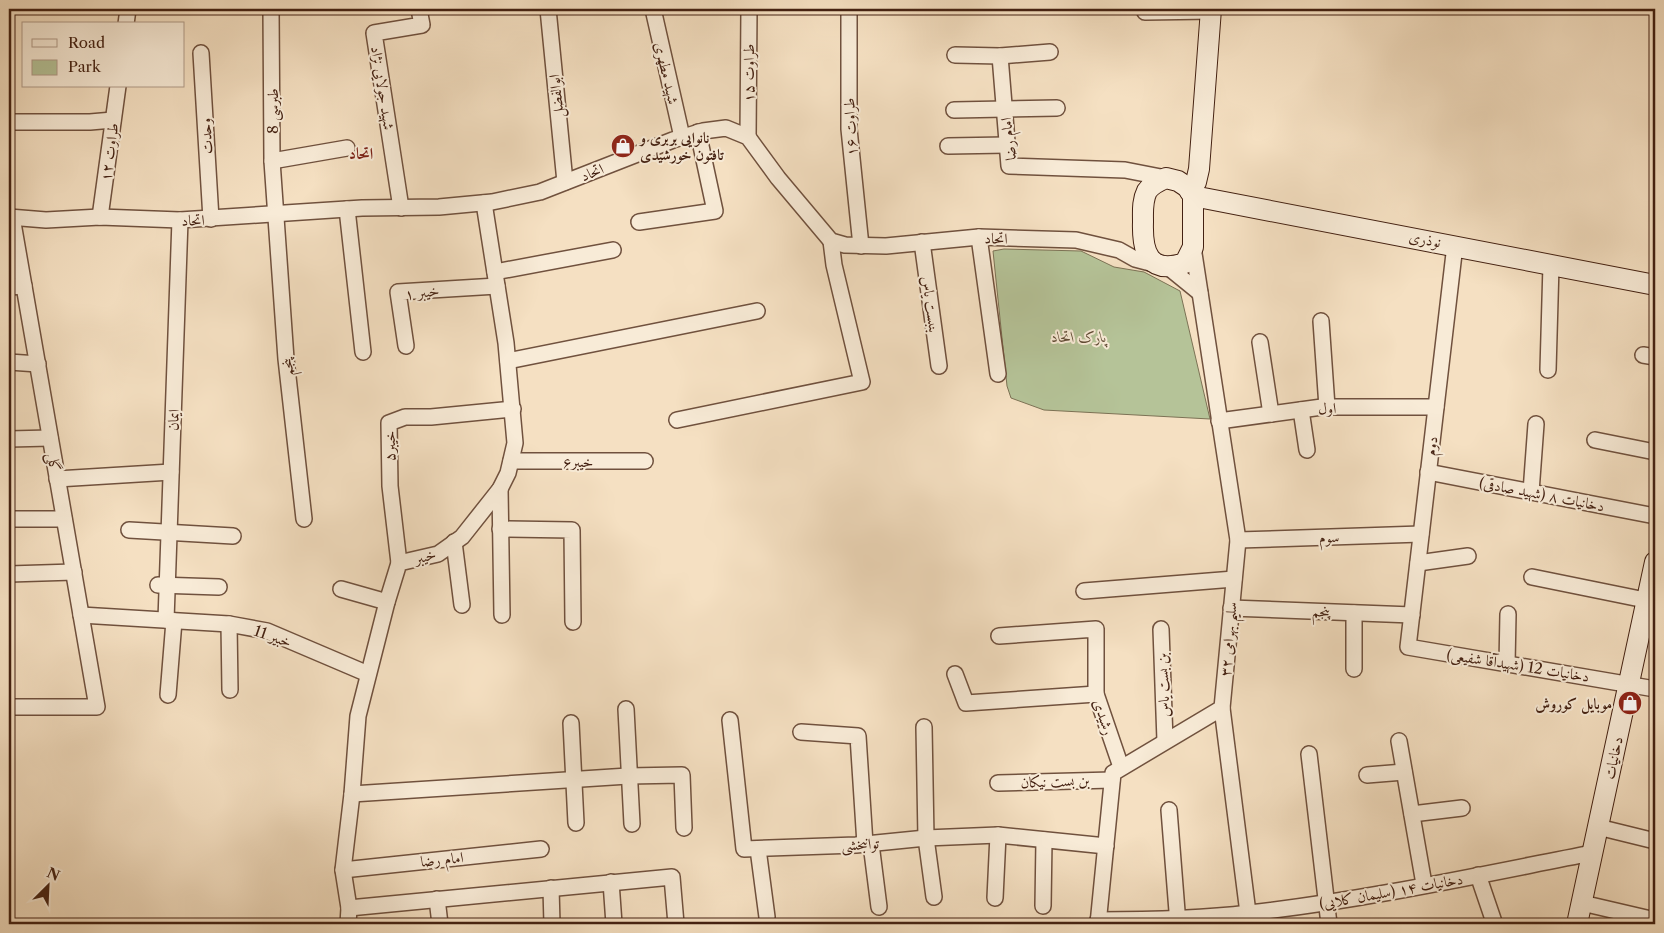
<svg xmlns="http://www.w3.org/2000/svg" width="1664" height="933" viewBox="0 0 1664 933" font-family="'Libre Caslon Text',Amiri,serif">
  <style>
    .green { fill: #b5c398; stroke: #7c7255 }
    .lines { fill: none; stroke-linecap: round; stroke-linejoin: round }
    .street-casing { stroke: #70513e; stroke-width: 18 }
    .secondary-casing { stroke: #442112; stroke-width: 22 }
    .street { stroke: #f8ebd7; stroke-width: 15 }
    .secondary { stroke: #f8ebd7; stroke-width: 20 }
    .labels { text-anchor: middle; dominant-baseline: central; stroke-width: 4; stroke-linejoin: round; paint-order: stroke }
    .street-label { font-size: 15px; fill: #442112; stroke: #f8ebd7 }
    .poi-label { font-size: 15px; font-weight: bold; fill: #442112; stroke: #f8ebd7; text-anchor: start }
    .park-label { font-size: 15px; font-style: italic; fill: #604a34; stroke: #f8ebd7 }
    .neighbourhood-label { font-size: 16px; font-weight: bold; fill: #7a1f14; stroke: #f8ebd7 }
  </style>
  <rect width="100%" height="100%" fill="#f5e0c2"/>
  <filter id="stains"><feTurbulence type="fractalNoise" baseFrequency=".004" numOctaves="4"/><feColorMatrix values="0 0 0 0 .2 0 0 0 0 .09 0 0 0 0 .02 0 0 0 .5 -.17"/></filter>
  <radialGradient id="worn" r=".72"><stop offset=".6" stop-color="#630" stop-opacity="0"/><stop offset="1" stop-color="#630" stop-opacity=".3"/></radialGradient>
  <!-- green -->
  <path class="green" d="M1004,249L1081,251L1114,267L1144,272L1180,291L1210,419L1044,410L1011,398L1007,386L993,251Z"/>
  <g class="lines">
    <!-- street casing -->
    <g class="street-casing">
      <g id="street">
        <path d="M271,9L272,161L286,359L304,519"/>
        <path d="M548,9L565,182"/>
        <path d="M653,9L682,137"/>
        <path d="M849,9V129L861,246"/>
        <path d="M1145,12L1212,11"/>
        <path d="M126,24L128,9"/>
        <path d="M201,53L211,219"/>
        <path d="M955,55L1000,56L1050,52"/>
        <path d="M1000,56L1009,166L1125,170L1166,178"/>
        <path d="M954,110L1057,108"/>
        <path d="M9,122H90L113,120"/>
        <path d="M748,137L749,9"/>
        <path d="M948,146L1007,145"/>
        <path d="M272,161L347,148"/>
        <path d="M401,208L374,33L422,25L419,9"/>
        <path d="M347,209L363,352"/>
        <path d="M9,217L46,220L100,217L180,220L362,208L439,207L492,202L540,192L673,140L703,131L726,128L748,137L778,178L831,241L845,245L886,246L979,237L1076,240L1119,250L1135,259L1154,264"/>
        <path d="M100,217L118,86"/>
        <path d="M639,222L715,211L698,132"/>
        <path d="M979,237L998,374"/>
        <path d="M922,242L939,366"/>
        <path d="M1455,245L1408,647L1655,689"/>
        <path d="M1168,267L1200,293"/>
        <path d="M495,272L613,250"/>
        <path d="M9,287L24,286"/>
        <path d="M1321,321L1327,407"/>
        <path d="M1260,342L1271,414"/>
        <path d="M406,346L398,292L497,286"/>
        <path d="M1643,355L1655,357"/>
        <path d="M508,361L757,311"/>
        <path d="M9,362L38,364"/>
        <path d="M1548,370L1551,265"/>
        <path d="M1301,410L1307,450"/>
        <path d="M677,420L862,382L834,265L831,241"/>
        <path d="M1219,421L1322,407H1436"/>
        <path d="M9,439L50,438"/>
        <path d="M1595,440L1655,452"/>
        <path d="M511,461H645"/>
        <path d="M1428,472L1655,516"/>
        <path d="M57,479L171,472"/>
        <path d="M500,489L502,615"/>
        <path d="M1531,492L1536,424"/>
        <path d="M9,519H64"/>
        <path d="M500,529L572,530L573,622"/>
        <path d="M129,530L233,536"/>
        <path d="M1238,540L1421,534"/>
        <path d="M454,542L462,605"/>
        <path d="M399,563L390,486L389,423L405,417H431L513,409"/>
        <path d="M1418,563L1468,556"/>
        <path d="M9,574L74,572"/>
        <path d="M1532,577L1655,602"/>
        <path d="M158,585L219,587"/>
        <path d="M341,589L387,602"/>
        <path d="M1084,591L1234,579"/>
        <path d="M1231,608L1412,615"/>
        <path d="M81,615L229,624L267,631L368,674"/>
        <path d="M166,620L180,220"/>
        <path d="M229,624L230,690"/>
        <path d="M1161,629L1165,741"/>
        <path d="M999,636L1096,629V694L1121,767"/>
        <path d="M1507,664L1508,614"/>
        <path d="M1354,669V613"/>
        <path d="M955,674L966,703L1096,694"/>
        <path d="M168,695L174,621"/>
        <path d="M9,707H97L12,217"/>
        <path d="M1222,708L1248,913"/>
        <path d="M626,709L632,824"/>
        <path d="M730,720L744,849L856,845L926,838L998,835L1106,846"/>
        <path d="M571,723L576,823"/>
        <path d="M924,727L926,838L934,897"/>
        <path d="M801,732L858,736L865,844"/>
        <path d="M1399,741L1424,884"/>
        <path d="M1309,754L1329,924"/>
        <path d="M1367,775L1404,772"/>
        <path d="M998,783L1112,780"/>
        <path d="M352,794L628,776L682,775L684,828"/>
        <path d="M1169,810L1178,924"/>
        <path d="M1412,814L1462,808"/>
        <path d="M1598,827L1655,841"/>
        <path d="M871,844L879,907"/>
        <path d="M758,849L767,917"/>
        <path d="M343,870L541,849"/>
        <path d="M1478,875L1494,922"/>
        <path d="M611,882L614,924"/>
        <path d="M551,888L552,924"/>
        <path d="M995,898L998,835"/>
        <path d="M437,899L440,924"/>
        <path d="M1582,903L1655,920"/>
        <path d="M1043,906L1044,840"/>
        <path d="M349,908L672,877L676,924"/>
        <path d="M1098,920C1149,920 1199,919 1249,913C1365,900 1479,875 1592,853"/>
        <path d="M348,924L349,908L343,870L352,794L358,716L387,602L399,563L438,554L462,537L500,489L508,473L515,443L506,343L484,203"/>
        <path d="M1098,924L1113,773L1222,708L1238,540L1193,247"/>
      </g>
    </g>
    <!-- secondary casing -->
    <g class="secondary-casing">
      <g id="secondary">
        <path d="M1166,178L1178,181L1187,187L1193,196V247L1185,263C1149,275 1142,253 1143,222C1143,211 1142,201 1147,191C1151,185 1159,181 1166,178Z"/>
        <path d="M1190,191L1196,182L1199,169L1211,9"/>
        <path d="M1193,196L1655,285"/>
        <path d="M1577,924L1655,562"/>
      </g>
    </g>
    <!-- street -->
    <use href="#street" class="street"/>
    <!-- secondary -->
    <use href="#secondary" class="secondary"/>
  </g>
  <!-- icons -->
  <defs>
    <g id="shop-disc" transform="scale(1.25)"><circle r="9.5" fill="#8f2418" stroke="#f8ebd7"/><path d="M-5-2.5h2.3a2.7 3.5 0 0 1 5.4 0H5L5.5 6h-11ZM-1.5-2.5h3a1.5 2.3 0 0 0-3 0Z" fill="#fff"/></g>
  </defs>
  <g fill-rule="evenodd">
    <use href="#shop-disc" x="623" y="146"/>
    <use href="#shop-disc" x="1630" y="703"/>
  </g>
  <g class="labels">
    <!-- street labels -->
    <g class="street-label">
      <text transform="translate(667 73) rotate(77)">شهید مطهری</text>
      <text transform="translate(748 73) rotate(-90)">طراوت ۱۵</text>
      <text transform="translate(383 88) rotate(81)">شهید جولایی نژاد</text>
      <text transform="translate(556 96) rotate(-96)">ابوالفضل</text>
      <text transform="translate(272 111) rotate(-90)">طبرسی 8</text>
      <text transform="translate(850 127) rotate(-93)">طراوت ۱۶</text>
      <text transform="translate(206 136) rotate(-93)">وحدت</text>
      <text transform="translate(1008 139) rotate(-97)">امام رضا</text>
      <text transform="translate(109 152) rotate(-82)">طراوت ۱۲</text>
      <text transform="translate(592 172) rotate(-22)">اتحاد</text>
      <text transform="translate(193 220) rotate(-1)">اتحاد</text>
      <text transform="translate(996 238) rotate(1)">اتحاد</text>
      <text transform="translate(1425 239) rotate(11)">نوذری</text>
      <text transform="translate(422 292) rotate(-7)">خیبر ۱</text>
      <text transform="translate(931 304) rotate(82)">بنبست یاس</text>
      <text transform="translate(287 367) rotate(-96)">پنجم</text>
      <text transform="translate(1327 408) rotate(-3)">اول</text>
      <text transform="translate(173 420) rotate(-88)">ایمان</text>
      <text transform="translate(389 446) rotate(-90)">خیبر۵</text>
      <text transform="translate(1431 446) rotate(-83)">دوم</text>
      <text x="578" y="461">خیبر۶</text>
      <text transform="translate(54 462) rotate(80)">گلی</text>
      <text transform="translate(1542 494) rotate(11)">دخانیات ۸ (شهید صادقی)</text>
      <text transform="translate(1329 537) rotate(-2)">سوم</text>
      <text transform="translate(425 556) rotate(-16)">خیبر</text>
      <text transform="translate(1321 611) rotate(2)">پنجم</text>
      <text transform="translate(273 636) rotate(19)">خبیر 11</text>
      <text transform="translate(1228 639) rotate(-85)">سلیم بهرامی ۳۲</text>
      <text transform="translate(1518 665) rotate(9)">دخانیات 12 (شهیدآقا شفیعی)</text>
      <text transform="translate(1163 685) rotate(-92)">بن بست یاس</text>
      <text transform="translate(1104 717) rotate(72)">رشیدی</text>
      <text transform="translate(1613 758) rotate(-78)">دخانیات</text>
      <text transform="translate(1055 781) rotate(-2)">بن بست نیکان</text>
      <text transform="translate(860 844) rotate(-4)">توانبخشی</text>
      <text transform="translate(442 859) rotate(-6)">امام رضا</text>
      <text transform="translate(1391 891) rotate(-10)">دخانیات ۱۴ (سلیمان کلایی)</text>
    </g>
    <!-- poi labels -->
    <g class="poi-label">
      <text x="640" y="137">نانوایی بربری و<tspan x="640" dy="17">تافتون خورشیدی</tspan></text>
      <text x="1612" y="703" text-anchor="end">موبایل کوروش</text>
    </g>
    <!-- park labels -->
    <g class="park-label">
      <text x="1079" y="336">پارک اتحاد</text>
    </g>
    <!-- neighbourhood labels -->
    <g class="neighbourhood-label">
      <text x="361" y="153">اتحاد</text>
    </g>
  </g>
  <!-- margin -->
  <rect width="1664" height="933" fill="none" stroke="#f5e0c2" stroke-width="30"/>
  <rect x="10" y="10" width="1644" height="913" fill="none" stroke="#442112" stroke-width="2.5"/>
  <rect x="15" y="15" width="1634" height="903" fill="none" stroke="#442112"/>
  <!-- legend -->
  <rect x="22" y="22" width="162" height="65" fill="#f8ebd7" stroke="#b09a88"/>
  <rect x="32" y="39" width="25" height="8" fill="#f8ebd7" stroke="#b09a88"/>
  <text x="68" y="48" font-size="15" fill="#442112">Road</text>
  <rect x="32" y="60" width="25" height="15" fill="#b5c398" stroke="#b09a88"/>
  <text x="68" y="72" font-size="15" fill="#442112">Park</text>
  <!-- north arrow -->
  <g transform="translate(48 886) rotate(24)" stroke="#f8ebd7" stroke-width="4" paint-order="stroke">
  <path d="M0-4L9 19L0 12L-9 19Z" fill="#442112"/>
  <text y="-8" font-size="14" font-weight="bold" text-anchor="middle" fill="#442112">N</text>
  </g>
  <rect width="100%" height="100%" filter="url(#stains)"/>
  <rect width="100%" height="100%" fill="url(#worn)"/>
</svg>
